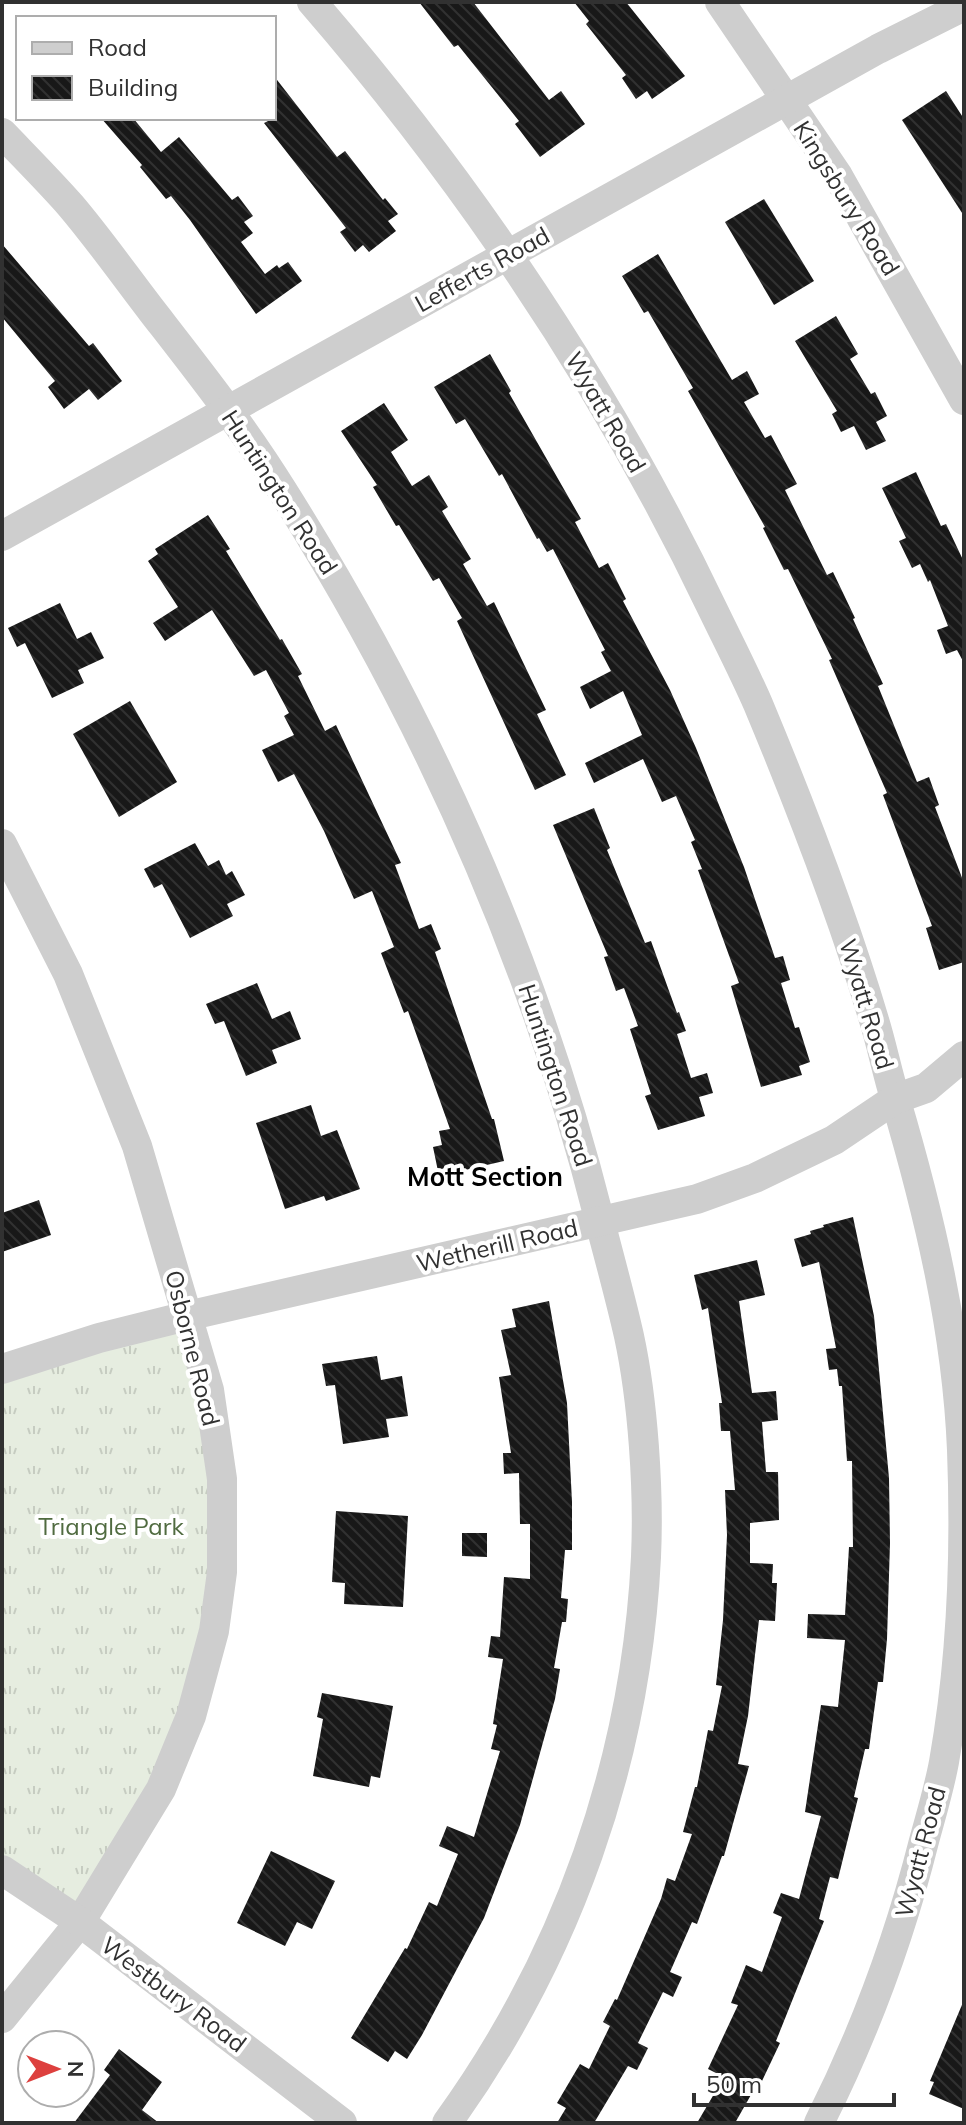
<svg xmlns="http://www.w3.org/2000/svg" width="966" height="2125" viewBox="0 0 966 2125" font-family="Mulish,sans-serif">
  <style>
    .grass { fill: url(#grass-tufts) }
    .building { fill: url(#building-back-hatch) }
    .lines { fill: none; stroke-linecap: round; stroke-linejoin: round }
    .minor { stroke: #cecece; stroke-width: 30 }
    .labels { text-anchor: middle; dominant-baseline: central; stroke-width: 8; stroke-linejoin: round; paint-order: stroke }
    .street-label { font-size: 24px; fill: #313131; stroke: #fff }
    .park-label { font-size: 24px; fill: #506b40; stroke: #fff }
    .neighbourhood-label { font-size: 26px; font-weight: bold; fill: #000; stroke: #fff }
  </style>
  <defs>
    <pattern id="grass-tufts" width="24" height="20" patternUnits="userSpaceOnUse" patternTransform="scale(2)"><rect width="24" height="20" fill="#e6ede0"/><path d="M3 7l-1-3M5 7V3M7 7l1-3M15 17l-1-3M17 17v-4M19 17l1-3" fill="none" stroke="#c6ccc1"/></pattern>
    <pattern id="building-back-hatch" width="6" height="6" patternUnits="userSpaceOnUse" patternTransform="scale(2)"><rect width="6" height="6" fill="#181818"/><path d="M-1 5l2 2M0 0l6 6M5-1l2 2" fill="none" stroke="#313131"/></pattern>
  </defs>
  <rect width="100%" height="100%" fill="#fff"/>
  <!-- grass -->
  <path class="grass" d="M187,1316L222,1479L191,1716L80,1922L2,1870V1369Z"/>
  <!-- building -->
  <g class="building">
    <path d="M419,2H473L549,100L561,91L585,124L540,157L515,124L519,121L458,45L454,47Z"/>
    <path d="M574,2H626L685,76L652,99L647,91L636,99L622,78L626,75L586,24L589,21Z"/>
    <path d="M274,76L337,157L345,151L383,200L385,198L398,214L388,221L396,231L369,252L363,245L355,252L340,232L346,228L264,123L274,118Z"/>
    <path d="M946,91L964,119V216L902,120Z"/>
    <path d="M101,118H133L161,152L179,137L232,200L238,196L253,216L244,222L253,233L241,242L265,274L277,265L279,268L288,262L302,281L256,314L190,220L171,196L166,199L140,167L142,165Z"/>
    <path d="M764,199L814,281L774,305L725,222Z"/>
    <path d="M2,244L89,346L93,343L122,381L98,400L89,389L64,409L48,387L55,381L2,317Z"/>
    <path d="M658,254L732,380L747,371L759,394L744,402L765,438L771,435L797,484L785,490L827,575L833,572L855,618L853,619L883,684L878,686L917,782L929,777L939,805L935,807L964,883V962L939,970L926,928L932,926L883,795L887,793L829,660L832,659L788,569L784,570L763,528L765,527L688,391L693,388L648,311L644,313L622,276Z"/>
    <path d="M836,316L858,354L850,359L871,394L875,392L887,416L876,422L886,441L866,450L854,426L841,432L832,414L837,411L795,341Z"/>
    <path d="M490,354L511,391L509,393L581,519L575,522L599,568L608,563L626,599L623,601L670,690L696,748L744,867L775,958L783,956L790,980L781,983L795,1028L799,1027L810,1062L799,1066L802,1075L761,1087L731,986L739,983L698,870L702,869L691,842L695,840L676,796L662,802L643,759L594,783L585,763L642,735L623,691L590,709L580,687L611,671L601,652L605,650L553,549L547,552L539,538L537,539L502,474L499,476L465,419L456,424L434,387Z"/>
    <path d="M384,403L408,440L391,452L412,486L429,475L448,507L442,511L471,559L463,564L487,606L494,602L546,710L537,714L566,775L535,790L457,621L462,618L439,578L433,581L399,525L396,526L373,487L377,485L341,431Z"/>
    <path d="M916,472L941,526L946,524L964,562V663L957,650L946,654L937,630L948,626L930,580L928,582L920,564L912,568L899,541L906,538L882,488Z"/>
    <path d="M208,515L230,549L226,551L280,640L282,639L302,674L298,676L325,731L336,725L401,863L395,865L419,929L431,924L441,949L435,952L492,1119H494L504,1161L439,1176L433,1147L442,1145L439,1131L450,1129L408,1011L404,1013L381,953L394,947L372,891L354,899L324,831L294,774L278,782L262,750L294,735L284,716L289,713L266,670L254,676L212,610L165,641L153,623L178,607L148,561L158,554L155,549Z"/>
    <path d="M60,603L77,639L91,632L104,658L78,670L84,683L52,698L25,643L17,647L8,628Z"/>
    <path d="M130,701L177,782L119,817L73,734Z"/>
    <path d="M594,808L610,848L607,850L645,943L651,941L677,1013L679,1012L686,1031L677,1034L691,1078L707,1073L713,1093L699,1097L705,1116L658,1130L645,1096L651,1094L630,1029L638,1026L624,988L616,991L604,957L608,956L553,825Z"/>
    <path d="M195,843L208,866L219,860L226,875L232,871L245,895L227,904L233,916L190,938L162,884L154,888L144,869Z"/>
    <path d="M257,983L272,1019L290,1011L301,1039L272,1050L277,1063L246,1076L224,1021L215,1024L206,1004Z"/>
    <path d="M311,1105L321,1136L337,1130L360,1189L326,1201L324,1196L285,1209L256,1123Z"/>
    <path d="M39,1200L51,1235L2,1252V1213Z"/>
    <path d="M853,1217L874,1316L889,1478L890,1543L887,1639L883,1682H878L869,1749H865L854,1797L858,1798L838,1879L830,1877L819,1919L824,1921L776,2041L780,2043L762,2081L760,2079L735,2123H697L724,2077L708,2069L738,2005L731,2003L746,1965L762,1972L782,1917L773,1913L781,1893L799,1899L821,1816L805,1812L821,1705L838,1707L845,1640L807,1638L808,1614L845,1615L849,1547H853L852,1461H847L842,1386H839L837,1369L829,1370L826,1349L836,1348L819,1262L802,1267L794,1239L811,1234L810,1231L824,1227L823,1225Z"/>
    <path d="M757,1260L765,1295L739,1301L752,1393L776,1391L778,1420L762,1422L766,1472H778L779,1520L750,1523V1563L773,1564L772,1583H777L775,1621L759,1620L748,1716L738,1764L749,1766L724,1856H722L697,1924L692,1922L670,1972L682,1977L673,1997L663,1992L638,2043L648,2048L637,2070L628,2066L594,2123H557L566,2108L557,2103L580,2064L589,2069L610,2026L603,2022L615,1999L617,2000L661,1899L667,1878L675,1881L692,1834L683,1832L695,1787H697L708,1730L713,1731L722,1686L716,1685L723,1620L727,1535L725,1490H735L730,1431H721L719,1403H722L708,1308L702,1310L694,1275Z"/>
    <path d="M549,1301L567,1403L572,1502V1550H565L561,1598L568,1599L566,1622H562L554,1668L560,1669L555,1699L520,1825L484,1918L422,2035L407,2059L395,2051L388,2062L351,2038L405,1948L407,1949L429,1902L437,1906L458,1854L439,1846L447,1826L474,1837L500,1751L491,1749L497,1725L493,1724L503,1659L488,1657L491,1636L500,1637L504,1577L530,1579V1524H520L519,1473L504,1474L503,1453H511L499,1377L511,1375L501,1330L516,1327L512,1309Z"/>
    <path d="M377,1356L381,1380L402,1376L408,1416L386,1419L389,1437L343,1444L335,1385L326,1386L322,1364Z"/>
    <path d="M336,1511L408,1516L403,1607L344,1604L345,1583L332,1582Z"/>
    <path d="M462,1533H487V1557L462,1556Z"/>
    <path d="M322,1693L393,1706L380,1778L371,1776L369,1787L313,1776L323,1719L317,1717Z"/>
    <path d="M271,1851L335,1881L312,1929L297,1922L285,1946L237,1923Z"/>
    <path d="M964,2000V2109L929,2094L934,2082L930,2081Z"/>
    <path d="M119,2049L162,2082L142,2110L159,2123H74L110,2075L104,2070Z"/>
  </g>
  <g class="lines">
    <!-- minor -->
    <g class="minor">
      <path d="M312,2C472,187 608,390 713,610C728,641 744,672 758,704C801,807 842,913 874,1020C882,1046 887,1072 895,1098C929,1213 957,1330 962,1450C966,1554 962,1660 944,1762C939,1789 931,1815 924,1841C899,1940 865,2032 819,2123"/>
      <path d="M720,2L838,176L964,400"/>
      <path d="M2,133C25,157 49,181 71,206C99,239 125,276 152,311C197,369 243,427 282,490C424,715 534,960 599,1218C609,1257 620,1296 629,1336C643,1401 649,1490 646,1557C636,1762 567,1957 447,2123"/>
      <path d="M2,536L878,49L964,6"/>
      <path d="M2,844L68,974L137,1146L209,1390L222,1479V1572L214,1631L191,1716L161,1789L80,1922L2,2018"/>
      <path d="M2,1369L99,1338L187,1316L697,1199L755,1178L834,1140L895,1099L926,1088L964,1056"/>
      <path d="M2,1870L80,1922L342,2123"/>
    </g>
  </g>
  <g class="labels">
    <!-- street labels -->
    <g class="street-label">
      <text transform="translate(847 198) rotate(58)">Kingsbury Road</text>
      <text transform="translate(482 269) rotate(-29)">Lefferts Road</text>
      <text transform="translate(606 412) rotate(60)">Wyatt Road</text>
      <text transform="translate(280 492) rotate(57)">Huntington Road</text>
      <text transform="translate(867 1004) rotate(73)">Wyatt Road</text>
      <text transform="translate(556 1075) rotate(72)">Huntington Road</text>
      <text transform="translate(497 1245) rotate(-13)">Wetherill Road</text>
      <text transform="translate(193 1348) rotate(76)">Osborne Road</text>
      <text transform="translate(920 1852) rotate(-75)">Wyatt Road</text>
      <text transform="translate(174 1994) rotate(37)">Westbury Road</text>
    </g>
    <!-- park labels -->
    <g class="park-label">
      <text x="111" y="1526">Triangle Park</text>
    </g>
    <!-- neighbourhood labels -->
    <g class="neighbourhood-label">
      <text x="485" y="1176">Mott Section</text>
    </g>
  </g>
  <!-- border -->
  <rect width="966" height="2125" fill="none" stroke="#313131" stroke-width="8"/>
  <!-- legend -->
  <rect x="16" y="16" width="260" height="104" fill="#ffffff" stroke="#adadad" stroke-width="2"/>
  <rect x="32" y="42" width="40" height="12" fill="#cecece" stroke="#adadad" stroke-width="2"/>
  <text x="88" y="56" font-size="24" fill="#313131">Road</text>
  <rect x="32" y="76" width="40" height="24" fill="url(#building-back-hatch)" stroke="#adadad" stroke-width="2"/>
  <text x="88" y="96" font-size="24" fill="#313131">Building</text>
  <!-- north arrow -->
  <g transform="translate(56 2069) rotate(90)"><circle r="38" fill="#ffffff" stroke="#adadad" stroke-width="2"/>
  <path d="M0-6L14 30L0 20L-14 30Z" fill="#dd403e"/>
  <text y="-12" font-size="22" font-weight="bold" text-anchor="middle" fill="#313131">N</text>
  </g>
  <!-- scale -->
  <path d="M694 2093v12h200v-12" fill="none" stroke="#313131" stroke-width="4"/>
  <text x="706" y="2093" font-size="24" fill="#313131" stroke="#ffffff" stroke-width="6" paint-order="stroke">50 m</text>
</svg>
